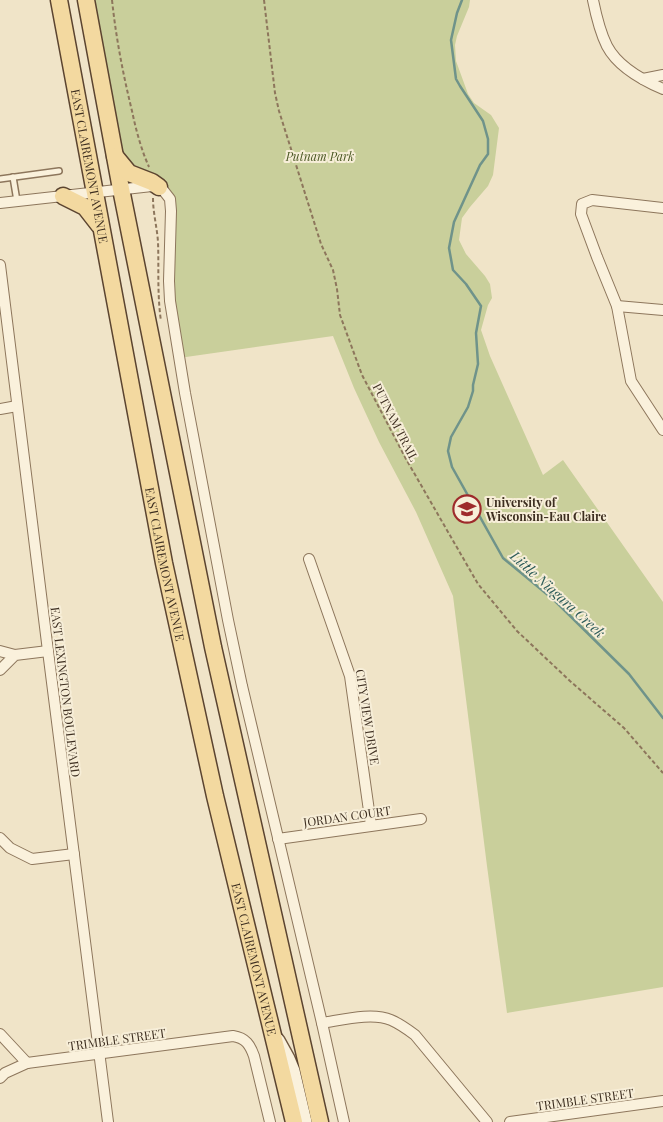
<svg xmlns="http://www.w3.org/2000/svg" width="663" height="1122" viewBox="0 0 663 1122" font-family="'Playfair Display',serif">
  <style>
    .green { fill: #c9cf9b }
    .lines { fill: none; stroke-linecap: round; stroke-linejoin: round }
    .stream { stroke: #6f938a; stroke-width: 2.5 }
    .lane-casing { stroke: #8d765c; stroke-width: 8 }
    .street-casing { stroke: #8d765c; stroke-width: 12 }
    .secondary-casing { stroke: #6f573f; stroke-width: 18 }
    .primary-casing { stroke: #5b4430; stroke-width: 19 }
    .path { stroke: #8d765c; stroke-width: 2; stroke-dasharray: 4 2.5; stroke-linecap: butt }
    .lane { stroke: #faf1dc; stroke-width: 5 }
    .street { stroke: #faf1dc; stroke-width: 10 }
    .secondary { stroke: #faf1dc; stroke-width: 15 }
    .primary { stroke: #f3d9a0; stroke-width: 16 }
    .labels { text-anchor: middle; dominant-baseline: central; stroke-width: 4; stroke-linejoin: round; paint-order: stroke }
    .park-label { font-size: 12px; font-style: italic; fill: #4d5a26; stroke: #f7eed8 }
    .street-label { font-size: 12px; fill: #3d2e20; stroke: #f7eed8 }
    .poi-label { font-size: 12px; font-weight: bold; fill: #3d2e20; stroke: #f7eed8; text-anchor: start }
    .water-label { font-size: 14px; font-style: italic; fill: #2f5d5a; stroke: #f7eed8 }
  </style>
  <rect width="100%" height="100%" fill="#f0e4c8"/>
  <!-- green -->
  <path class="green" d="M91,0H470L469,7L457,36L455,45L456,61L468,94L474,103L491,115L499,128L493,175L488,186L470,207L462,218L459,240L466,254L485,276L490,284L492,298L488,305L481,330L490,356L543,475L563,460L663,602V987L507,1013L487,866L453,596L416,512L379,442L354,388L333,336L179,358L173,322L170,199L125,169Z"/>
  <g class="lines">
    <!-- stream -->
    <path class="stream" d="M462,0L457,13L451,40L456,79L460,86L483,121L488,139V154L480,165L454,222L449,248L453,270L466,284L481,306L476,333L478,364L473,385V391L468,407L451,437L448,451L452,467L503,558L554,600L629,674L663,718"/>
    <!-- lane casing -->
    <g class="lane-casing">
      <g id="lane">
        <path d="M13,177L17,201"/>
        <path d="M0,179L59,171"/>
      </g>
    </g>
    <!-- street casing -->
    <g class="street-casing">
      <g id="street">
        <path d="M593,0C596,15 600,32 607,46C618,67 642,80 663,89"/>
        <path d="M643,79L663,75"/>
        <path d="M0,203L152,186L159,187L163,190L170,199L171,211L169,281L170,301L185,393L228,620L242,686L322,1023L344,1122"/>
        <path d="M663,208L592,200L582,204L581,214L597,257L617,306L631,381L663,430"/>
        <path d="M0,265L48,651L108,1122"/>
        <path d="M617,306L663,310"/>
        <path d="M0,409L17,406"/>
        <path d="M309,559L350,676L371,825"/>
        <path d="M0,651L15,655"/>
        <path d="M0,670L15,655L48,651"/>
        <path d="M0,838L10,848L32,859L74,854"/>
        <path d="M278,839L421,819"/>
        <path d="M322,1023C342,1020 372,1012 391,1020C400,1024 407,1029 415,1035L487,1122"/>
        <path d="M0,1034L27,1063"/>
        <path d="M0,1078L5,1073L27,1063L233,1036C246,1038 250,1045 254,1056L270,1122"/>
        <path d="M510,1122L663,1101"/>
      </g>
    </g>
    <!-- secondary casing -->
    <g class="secondary-casing">
      <path id="secondary" d="M277,1041L287,1059L292,1071L304,1122"/>
    </g>
    <!-- primary casing -->
    <g class="primary-casing">
      <g id="primary">
        <path id="s1" d="M59,0L164,563L215,796L294,1122"/>
        <path d="M86,0L121,189L213,647L320,1122"/>
        <path d="M115,156L129,173L152,182L159,187"/>
        <path d="M63,196L85,207L99,225"/>
      </g>
    </g>
    <!-- path -->
    <g class="path">
      <path d="M112,0C116,38 123,74 132,111C136,130 141,149 149,167"/>
      <path d="M264,0L275,93L279,111L321,244L333,270L337,289L340,315L362,375L406,459L478,584L517,631L570,681L624,728L663,773"/>
      <path d="M153,198C153,213 157,227 158,242C159,268 157,294 161,321"/>
    </g>
    <!-- lane -->
    <use href="#lane" class="lane"/>
    <!-- street -->
    <use href="#street" class="street"/>
    <!-- secondary -->
    <use href="#secondary" class="secondary"/>
    <!-- primary -->
    <use href="#primary" class="primary"/>
  </g>
  <!-- icons -->
  <defs>
    <g id="university-ring" transform="scale(1.4375)"><circle r="9.5" fill="#f7eed8" stroke="#9e2a2b" stroke-width="1.5"/><path d="M0-5L7-2L0 1L-7-2ZM-4 1L0 2.5L4 1V4Q0 6-4 4Z" fill="#9e2a2b"/></g>
  </defs>
  <g fill-rule="evenodd">
    <use href="#university-ring" x="467" y="509"/>
  </g>
  <g class="labels">
    <!-- park labels -->
    <g class="park-label">
      <text x="320" y="156">Putnam Park</text>
    </g>
    <!-- street labels -->
    <g class="street-label">
      <text stroke="none"><textPath href="#s1" startOffset="169">EAST CLAIREMONT AVENUE</textPath></text>
      <text transform="translate(396 422) rotate(63)">PUTNAM TRAIL</text>
      <text stroke="none"><textPath href="#s1" startOffset="574">EAST CLAIREMONT AVENUE</textPath></text>
      <text transform="translate(66 692) rotate(83)">EAST LEXINGTON BOULEVARD</text>
      <text transform="translate(368 717) rotate(81)">CITY VIEW DRIVE</text>
      <text transform="translate(347 816) rotate(-8)">JORDAN COURT</text>
      <text stroke="none"><textPath href="#s1" startOffset="979">EAST CLAIREMONT AVENUE</textPath></text>
      <text transform="translate(117 1039) rotate(-8)">TRIMBLE STREET</text>
      <text transform="translate(585 1099) rotate(-8)">TRIMBLE STREET</text>
    </g>
    <!-- poi labels -->
    <g class="poi-label">
      <text x="486" y="502">University of<tspan x="486" dy="14">Wisconsin-Eau Claire</tspan></text>
    </g>
    <!-- water labels -->
    <g class="water-label">
      <text transform="translate(558 594) rotate(42)">Little Niagara Creek</text>
    </g>
  </g>
</svg>
